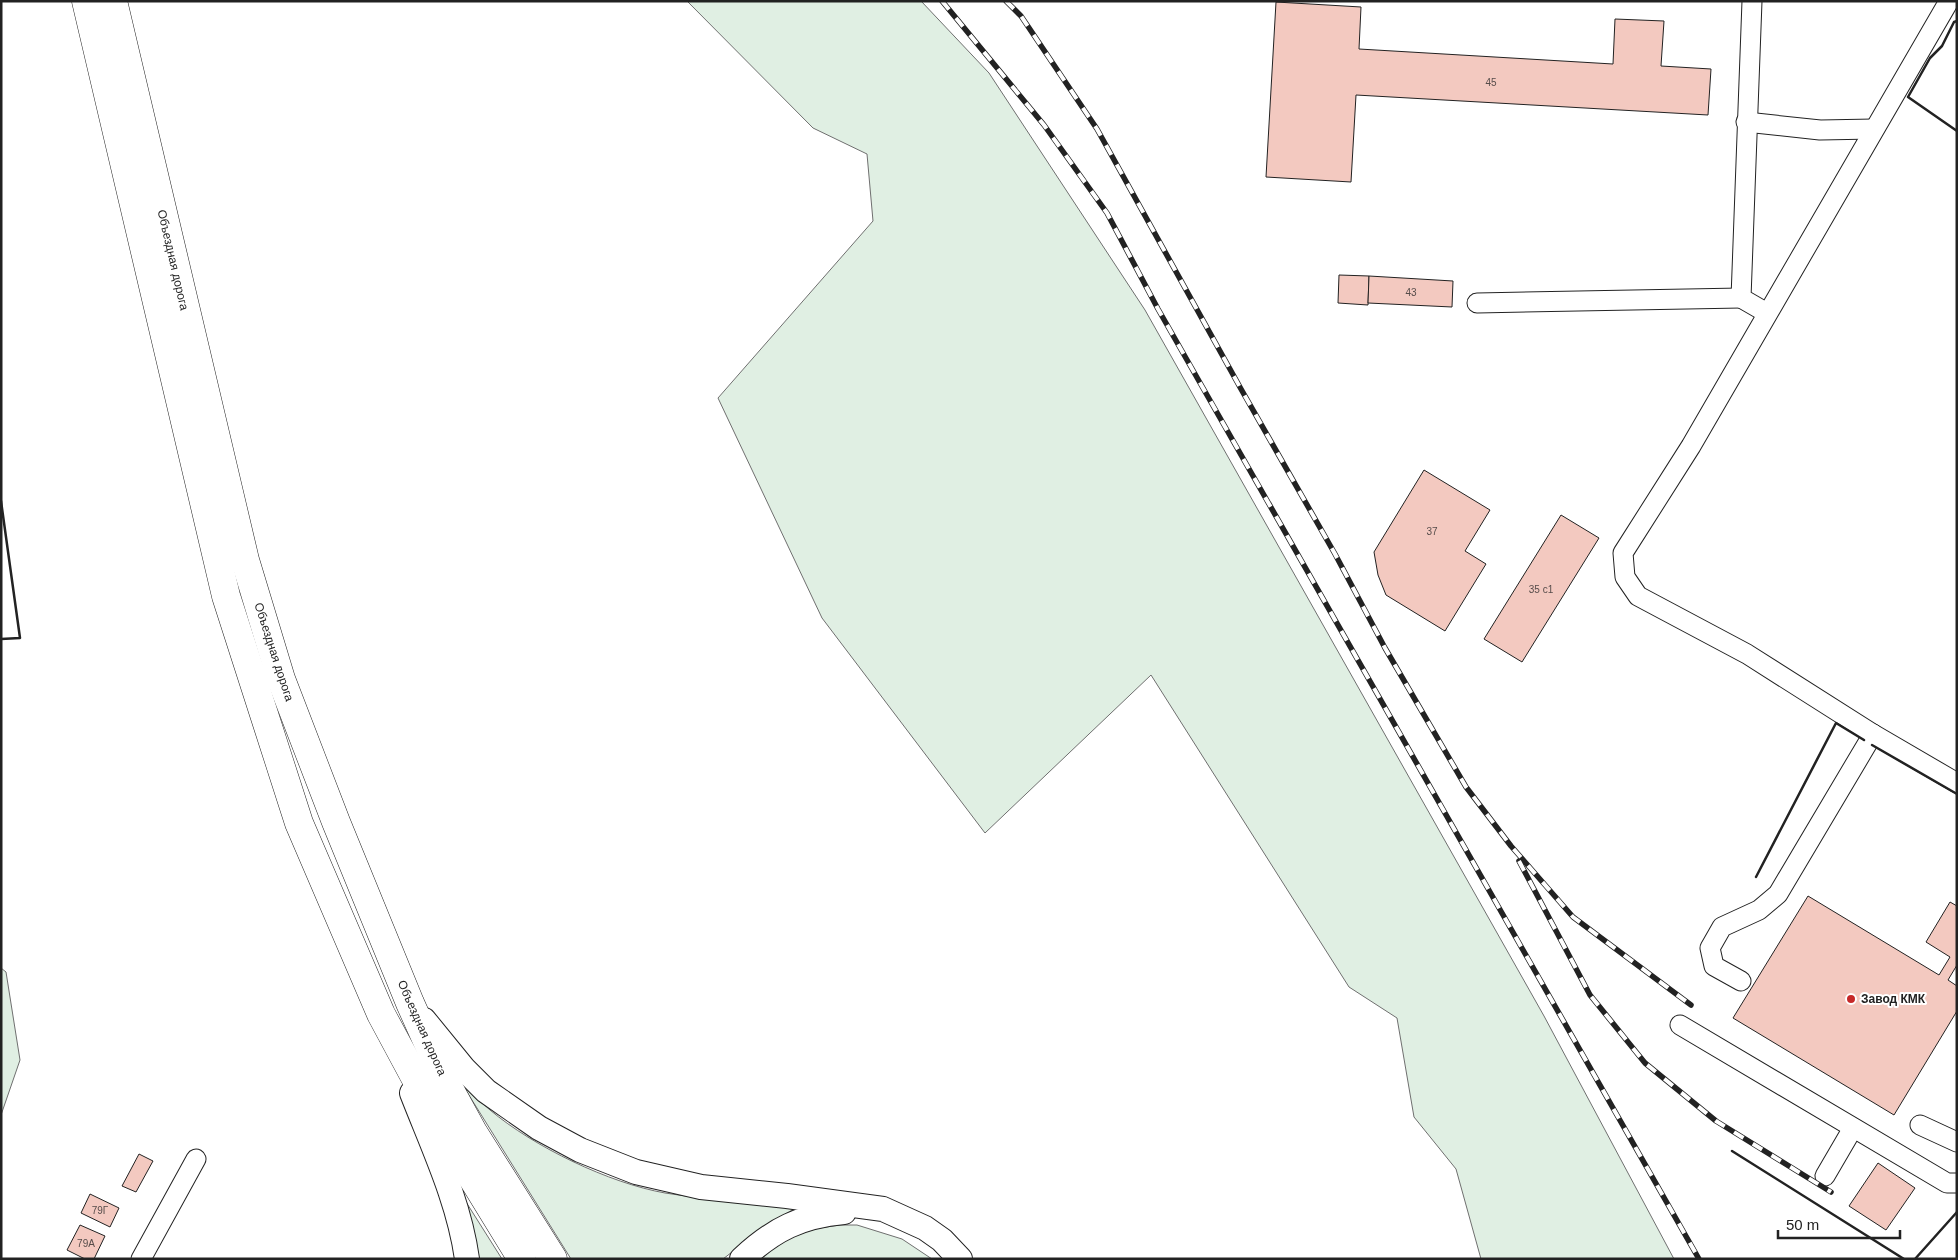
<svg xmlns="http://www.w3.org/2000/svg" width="1958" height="1260" viewBox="0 0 1958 1260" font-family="Arial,sans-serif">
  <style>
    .green { fill: #e0efe3; stroke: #6f6f6f }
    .building { fill: #f3c9c0; stroke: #222 }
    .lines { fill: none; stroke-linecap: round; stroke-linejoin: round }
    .minor-casing { stroke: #222; stroke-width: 21 }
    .major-casing { stroke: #222; stroke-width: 26 }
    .highway-casing { stroke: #222; stroke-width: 29 }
    .minor { stroke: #fff; stroke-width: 19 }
    .major { stroke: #fff; stroke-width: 24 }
    .highway { stroke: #fff; stroke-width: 28 }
    .rail-casing { stroke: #222; stroke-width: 5.5 }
    .rail { stroke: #fff; stroke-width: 4; stroke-dasharray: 11; stroke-linecap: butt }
    .wall { stroke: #222; stroke-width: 2.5 }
    .poi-dot { fill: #c62828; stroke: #fff; stroke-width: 2 }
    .labels { text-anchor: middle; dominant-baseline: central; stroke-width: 4; stroke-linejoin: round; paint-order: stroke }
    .number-label { font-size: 10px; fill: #564c4a }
    .street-label { font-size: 12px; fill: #222; stroke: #fff }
    .poi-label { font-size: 12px; font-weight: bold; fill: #222; stroke: #fff; text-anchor: start }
  </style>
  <rect width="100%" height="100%" fill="#fff"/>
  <!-- green -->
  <g class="green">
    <path d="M687,1H921L989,73L1145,310L1544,1016L1674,1259H1481L1456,1169L1414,1117L1397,1018L1349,987L1151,675L985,833L822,618L718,398L873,221L867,154L813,128Z"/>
    <path d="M1,968L6,972L20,1060L1,1115Z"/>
    <path d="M462,1084C471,1093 481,1102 490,1110C534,1147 609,1183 665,1193C708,1200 751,1201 794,1209L768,1224L723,1259H571Z"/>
    <path d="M466,1202L502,1259H479Z"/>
    <path d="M840,1225H857L902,1239L932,1259H755L797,1234L819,1228Z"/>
  </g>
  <!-- building -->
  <g class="building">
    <path d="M1276,2L1361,7L1359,49L1613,64L1615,19L1664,21L1661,66L1711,69L1708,115L1356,95L1351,182L1266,177Z"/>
    <path d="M1339,275L1369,276L1368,305L1338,303Z"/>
    <path d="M1369,276L1453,281L1452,307L1368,303Z"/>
    <path d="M1424,470L1490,510L1465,551L1486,564L1445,631L1386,595L1378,575L1374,552Z"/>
    <path d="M1561,515L1599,538L1522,662L1484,639Z"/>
    <path d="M1808,896L1939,975L1950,957L1926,942L1950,902L1957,906V965L1948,980L1957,986V1011L1894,1115L1733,1018Z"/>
    <path d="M139,1154L153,1161L136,1192L122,1186Z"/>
    <path d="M1878,1163L1915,1188L1886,1230L1849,1206Z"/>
    <path d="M90,1194L119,1208L110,1227L81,1213Z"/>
    <path d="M80,1225L105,1236L94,1259H85L67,1250Z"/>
  </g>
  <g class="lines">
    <!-- minor casing -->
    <g class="minor-casing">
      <g id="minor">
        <path d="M1752,1L1741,298L1767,313"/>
        <path d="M1949,1L1691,446L1623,553L1625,577L1638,596L1747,654L1873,734L1957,783"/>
        <path d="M1746,122L1820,130L1874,129"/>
        <path d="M1477,303L1741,298"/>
        <path d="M1741,981L1714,966L1710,948L1722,927L1759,910L1778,894L1873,734"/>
        <path d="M1680,1025L1947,1183H1957"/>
        <path d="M1920,1125L1957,1142"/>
        <path d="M1825,1176L1853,1128"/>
        <path d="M141,1259L196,1159"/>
      </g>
    </g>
    <!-- major casing -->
    <g class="major-casing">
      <g id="major">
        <path d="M424,1020L464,1069L486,1091L539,1128L580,1150L636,1172L701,1187L787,1196L883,1209L925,1228L942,1240L960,1259"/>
        <path d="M412,1093C433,1147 459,1201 467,1259"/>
        <path d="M742,1259C774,1229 801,1216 844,1212"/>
      </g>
    </g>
    <!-- highway casing -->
    <g class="highway-casing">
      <g id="highway">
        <path d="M86,1L226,596L299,823L381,1014L446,1135L522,1259"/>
        <path d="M113,1L245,560L281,679L336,822L410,1003L445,1081L473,1132L553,1259"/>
      </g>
    </g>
    <!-- minor -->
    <use href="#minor" class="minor"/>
    <!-- major -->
    <use href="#major" class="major"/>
    <!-- highway -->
    <use href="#highway" class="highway"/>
    <!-- rail casing -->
    <g class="rail-casing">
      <g id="rail">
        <path d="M942,1L1044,125L1107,213L1158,309L1699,1259"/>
        <path d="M1006,1L1021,16L1097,129L1241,389L1335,554L1385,648L1466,787L1511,846L1573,917L1691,1005"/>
        <path d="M1519,861L1590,995L1645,1063L1716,1121L1831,1192"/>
      </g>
    </g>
    <!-- rail -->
    <use href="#rail" class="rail"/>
    <!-- wall -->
    <g class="wall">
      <path d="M1957,21L1954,22L1942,46L1930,58L1908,97L1957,131"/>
      <path d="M1,501L20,638L1,639"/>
      <path d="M1872,745L1957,794"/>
      <path d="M1756,877L1836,723L1864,740"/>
      <path d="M1732,1151L1904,1259"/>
      <path d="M1915,1259L1957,1212"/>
    </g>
  </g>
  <!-- markers -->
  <circle class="poi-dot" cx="1851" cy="999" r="5"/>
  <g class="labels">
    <!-- number labels -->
    <g class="number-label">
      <text x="1491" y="82">45</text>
      <text x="1411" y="292">43</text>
      <text x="1432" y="531">37</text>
      <text x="1541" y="589">35 с1</text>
      <text x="100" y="1210">79Г</text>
      <text x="86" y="1243">79А</text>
    </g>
    <!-- street labels -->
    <g class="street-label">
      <text transform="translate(173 260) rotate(77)">Объездная дорога</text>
      <text transform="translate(274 652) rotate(72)">Объездная дорога</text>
      <text transform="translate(422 1028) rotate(66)">Объездная дорога</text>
    </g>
    <!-- poi labels -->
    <g class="poi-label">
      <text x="1861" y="999">Завод КМК</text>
    </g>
  </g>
  <!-- border -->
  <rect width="1958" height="1260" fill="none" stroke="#222222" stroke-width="5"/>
  <!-- scale -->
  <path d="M1778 1230v8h122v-8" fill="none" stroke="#222222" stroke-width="2.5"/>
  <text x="1786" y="1230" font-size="15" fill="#222222" stroke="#ffffff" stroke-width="4" paint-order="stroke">50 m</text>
</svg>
